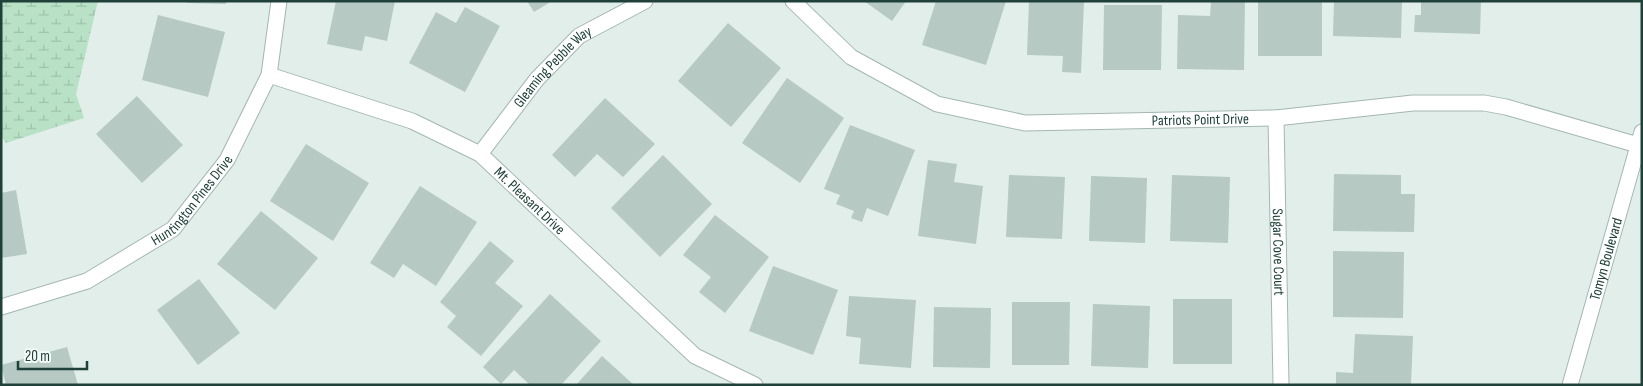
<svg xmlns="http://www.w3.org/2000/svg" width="1643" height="386" viewBox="0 0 1643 386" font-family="'Sofia Sans Condensed',sans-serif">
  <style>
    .wetland { fill: url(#wetland-marsh) }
    .building { fill: #b6c9c2 }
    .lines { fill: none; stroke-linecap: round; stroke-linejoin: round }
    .minor-casing { stroke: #a4b7b1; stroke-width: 17 }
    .minor { stroke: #fff; stroke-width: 15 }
    .labels { text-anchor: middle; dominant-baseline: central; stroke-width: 5; stroke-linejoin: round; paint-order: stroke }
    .street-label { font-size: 15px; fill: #1f413a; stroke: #f3faf7 }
  </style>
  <defs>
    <pattern id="wetland-marsh" width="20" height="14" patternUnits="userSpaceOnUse" patternTransform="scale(1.25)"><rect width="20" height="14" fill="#b8e1c6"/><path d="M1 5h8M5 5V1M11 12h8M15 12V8" fill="none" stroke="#9ec2ab"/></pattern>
  </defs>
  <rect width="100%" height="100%" fill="#e2eee9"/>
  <!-- wetland -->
  <path class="wetland" d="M1,1H98L76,94L84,118L6,143L1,136Z"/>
  <!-- building -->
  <g class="building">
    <path d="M187,1H226V4L187,3Z"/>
    <path d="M336,1H395L387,41L365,36L362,51L327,44Z"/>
    <path d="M527,1H552L534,12Z"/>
    <path d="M864,1H906L892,21Z"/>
    <path d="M936,1H1006L986,65L922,45Z"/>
    <path d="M1029,1H1084L1081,73L1062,72L1063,56L1027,55Z"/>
    <path d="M1211,1H1245L1244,70L1177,69L1178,15L1210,16Z"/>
    <rect x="1258" y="1" width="64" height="55"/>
    <path d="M1334,1H1402L1401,38L1333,36Z"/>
    <path d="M1421,1H1481L1480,34L1414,32L1415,15H1421Z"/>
    <path d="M1104,5H1162L1161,70H1103Z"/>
    <path d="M465,7L500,26L465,92L409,63L436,12L456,23Z"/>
    <path d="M158,15L225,32L208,97L142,80Z"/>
    <path d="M728,23L781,68L731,127L678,81Z"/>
    <path d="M787,78L844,118L800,183L742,143Z"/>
    <path d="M137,96L183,145L142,183L96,134Z"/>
    <path d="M605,98L655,144L623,177L597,154L575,177L552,155Z"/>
    <path d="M850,125L915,150L888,216L867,208L862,222L851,218L854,211L836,204L840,195L824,189Z"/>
    <path d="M306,144L369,183L333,241L270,201Z"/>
    <path d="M663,155L712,204L660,257L611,208Z"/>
    <path d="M928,160L957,164L954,182L983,186L976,244L918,236Z"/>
    <path d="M1334,174L1401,175V194H1415L1414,232L1333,231Z"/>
    <path d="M1009,175L1065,177L1062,239L1006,237Z"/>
    <path d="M1172,175L1230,177L1228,243L1170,241Z"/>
    <path d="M1091,176L1147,178L1145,243L1089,241Z"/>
    <path d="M420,186L477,222L436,286L403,264L394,278L370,263Z"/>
    <path d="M16,190L27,254L1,258V193Z"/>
    <path d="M261,211L318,258L275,310L217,264Z"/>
    <path d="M715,215L769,257L725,313L699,292L711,277L683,255Z"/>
    <path d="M490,241L514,261L495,283L523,306L481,356L447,327L456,316L440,302Z"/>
    <path d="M1333,251L1404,252L1403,318L1333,317Z"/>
    <path d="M773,266L838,290L813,355L749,331Z"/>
    <path d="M199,279L240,333L198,365L157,310Z"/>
    <path d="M550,294L601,341L561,385H530L514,370L501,384L483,367Z"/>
    <path d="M849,296L916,300L911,368L859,364L861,338L846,336Z"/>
    <rect x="1173" y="299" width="59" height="65"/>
    <path d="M1012,302H1070L1069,365H1012Z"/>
    <path d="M1093,304L1150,306L1148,368L1091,366Z"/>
    <path d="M934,307L991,308L990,368L933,367Z"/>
    <path d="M1355,334L1413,336L1411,385H1336V372L1353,373Z"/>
    <path d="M67,347L78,385H6L1,365Z"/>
    <path d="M602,356L634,385H576Z"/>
  </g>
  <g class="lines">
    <!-- minor casing -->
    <g class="minor-casing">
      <g id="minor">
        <path id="s1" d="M793,1L851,57L937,104L1025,123L1276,118L1413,103H1484L1506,107L1638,145"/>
        <path id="s2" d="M269,75L412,121L480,154L695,356L755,385"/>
        <path id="s3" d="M1276,118L1281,385"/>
        <path id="s4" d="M480,154L537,79L579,36L645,1"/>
        <path id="s5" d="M1,307L87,281L173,229L227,160L269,75L279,1"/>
        <path id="s6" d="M1570,385L1642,132"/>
      </g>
    </g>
    <!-- minor -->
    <use href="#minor" class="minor"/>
  </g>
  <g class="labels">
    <!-- street labels -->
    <g class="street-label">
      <text stroke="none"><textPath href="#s4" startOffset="114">Gleaming Pebble Way</textPath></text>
      <text stroke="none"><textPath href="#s1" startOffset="444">Patriots Point Drive</textPath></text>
      <text stroke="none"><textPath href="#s5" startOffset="224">Huntington Pines Drive</textPath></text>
      <text stroke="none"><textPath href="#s2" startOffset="294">Mt. Pleasant Drive</textPath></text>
      <text stroke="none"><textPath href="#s3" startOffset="134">Sugar Cove Court</textPath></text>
      <text stroke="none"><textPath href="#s6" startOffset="131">Tomyn Boulevard</textPath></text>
    </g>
  </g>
  <!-- border -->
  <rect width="1643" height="386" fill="none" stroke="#1f413a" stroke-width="5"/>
  <!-- scale -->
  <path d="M18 361v8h69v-8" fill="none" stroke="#1f413a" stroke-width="2.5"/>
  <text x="25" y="361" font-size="15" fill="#1f413a" stroke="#f3faf7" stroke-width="4" paint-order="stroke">20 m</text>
</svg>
